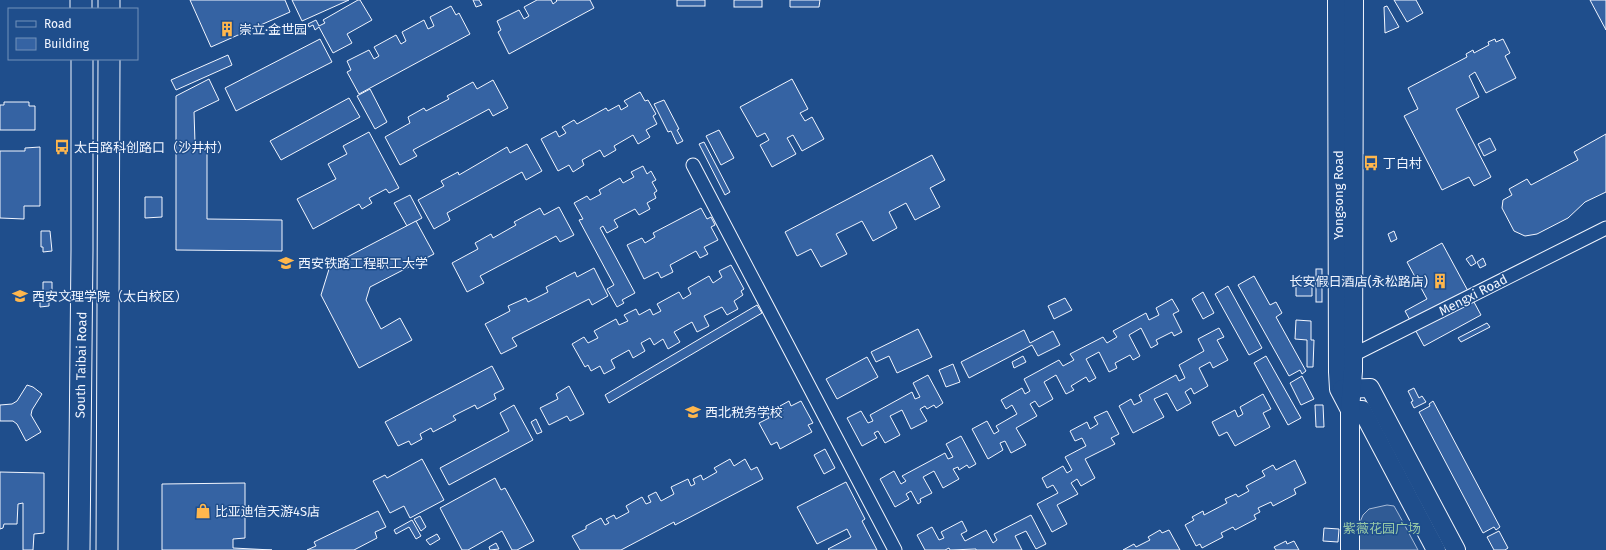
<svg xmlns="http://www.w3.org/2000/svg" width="1606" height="550" viewBox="0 0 1606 550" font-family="'Fira Sans','Noto Sans SC',sans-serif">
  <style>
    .built { fill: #305b95; stroke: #a8bbd7 }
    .building { fill: #3563a3; stroke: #f2f6ff }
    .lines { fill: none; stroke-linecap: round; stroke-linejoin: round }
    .street-casing { stroke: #f2f6ff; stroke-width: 15 }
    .secondary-casing { stroke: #f2f6ff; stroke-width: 20 }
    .primary-casing { stroke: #f2f6ff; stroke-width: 23 }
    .street { stroke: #1f4e8c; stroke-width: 13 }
    .secondary { stroke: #1f4e8c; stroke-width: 18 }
    .primary { stroke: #1f4e8c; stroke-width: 21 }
    .labels { text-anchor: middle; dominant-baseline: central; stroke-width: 3; stroke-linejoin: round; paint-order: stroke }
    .poi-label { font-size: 13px; fill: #f2f6ff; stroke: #1f4e8c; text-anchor: start }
    .street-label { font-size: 13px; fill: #f2f6ff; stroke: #1f4e8c }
    .park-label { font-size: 13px; fill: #97c8a6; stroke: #1f4e8c }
  </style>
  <rect width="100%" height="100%" fill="#1f4e8c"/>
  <!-- built -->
  <path class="built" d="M1387,505L1394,506L1398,513L1418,550H1358L1360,522L1363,515L1369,509Z"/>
  <!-- building -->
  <g class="building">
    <path d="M190,0H285L290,12L211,47Z"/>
    <path d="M292,0H349L302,21Z"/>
    <path d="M358,0H360L372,20L347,34L352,43L333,53L319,27L315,30L313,25L309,27L308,24L316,20L319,26L325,23L323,20Z"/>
    <path d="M473,0H479L482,5L476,7Z"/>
    <path d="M537,0H551L553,4L557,1L556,0H590L594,8L509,54L498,32L501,30L497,21L519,10L524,19L529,16L524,7Z"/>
    <rect x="677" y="0" width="28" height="6"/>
    <rect x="734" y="0" width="28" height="7"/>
    <path d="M790,0H820L819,7H790Z"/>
    <path d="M1394,0H1416L1423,13L1407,22Z"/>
    <path d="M1590,0H1606V30Z"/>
    <path d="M451,6L456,15L459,13L470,34L359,94L347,72L351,70L347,61L369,50L374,59L379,56L374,47L396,35L401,44L406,41L402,32L424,20L428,29L434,26L430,17Z"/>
    <path d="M1387,6L1399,27L1385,33L1384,7Z"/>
    <path d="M320,39L332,62L236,111L225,88Z"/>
    <path d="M1495,39L1496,42L1503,39L1510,53L1505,56L1516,78L1486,93L1475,72L1469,76L1479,97L1456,109L1491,177L1474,186L1469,177L1442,190L1404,116L1418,109L1408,88L1467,57L1466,54L1473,50L1474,53L1489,45L1488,42Z"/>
    <path d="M228,55L232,65L176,90L171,80Z"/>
    <path d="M209,79L219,100L194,112L195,143L207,144V219L282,220V251L176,250V96Z"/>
    <path d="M792,79L808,109L800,113L805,121L812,117L824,139L802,151L793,135L787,138L796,154L772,167L760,145L769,140L765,133L757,137L740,107Z"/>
    <path d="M493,80L508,108L493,116L489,109L413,150L417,156L400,165L385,137L410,123L408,117L424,108L426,111L449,99L447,96L473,82L477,89Z"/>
    <path d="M370,89L387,122L375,129L357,96Z"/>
    <path d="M640,92L645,101L648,100L656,114L653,116L657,124L646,130L650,137L638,144L633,135L614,146L616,150L604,157L600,150L582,160L584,165L573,172L569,165L558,171L541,139L556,131L559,137L566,133L562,127L574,120L577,124L606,108L608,111L619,105L621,110L628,106L624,101Z"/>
    <path d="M349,98L360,117L281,160L270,141Z"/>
    <path d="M664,100L679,129L677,130L683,141L677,144L671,131L668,132L654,104Z"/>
    <path d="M4,102H29V106H35V130H0V105H4Z"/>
    <path d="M719,130L734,158L721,165L706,136Z"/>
    <path d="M369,132L399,188L389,193L386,189L369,198L372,203L362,209L359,204L313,229L297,199L336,179L328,164L347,154L343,146Z"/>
    <path d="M1606,134V192L1585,202L1568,218L1537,234L1525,236L1514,231L1502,208L1503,200L1512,195L1509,189L1527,179L1531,185L1578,160L1574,152Z"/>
    <path d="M1490,138L1496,150L1484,156L1478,144Z"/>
    <path d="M704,142L730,192L725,195L699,144Z"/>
    <path d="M527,144L542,171L526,180L522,172L447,213L450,220L434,229L418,200L444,186L441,181L458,172L459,175L507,147L510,153Z"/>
    <path d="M40,147V206H24V219L0,218V151H25V148Z"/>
    <path d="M932,155L945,180L930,188L940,207L915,220L906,203L889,212L897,228L873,241L862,221L836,234L847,254L821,267L811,249L797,256L785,232Z"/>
    <path d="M643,166L647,174L651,171L656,180L652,182L657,191L654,193L656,198L647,203L650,209L639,215L635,209L614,220L618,227L607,233L603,226L600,228L635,293L622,300L624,303L617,307L607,289L614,285L579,220L583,219L574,203L587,196L590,200L601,194L599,190L620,178L623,183L634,177L631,172Z"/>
    <path d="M410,195L422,218L407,226L394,203Z"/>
    <path d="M145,197H162V217L145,218Z"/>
    <path d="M559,207L574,235L560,242L556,236L480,276L484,283L467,292L452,263L478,249L475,243L491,234L493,238L516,225L514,222L540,208L544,215Z"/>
    <path d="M701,208L707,219L711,217L715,225L711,227L718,240L704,247L708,254L700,258L696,251L670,265L673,272L661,278L658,272L644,279L627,245L642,238L645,243L655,237L653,233Z"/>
    <path d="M416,221L434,254L370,287L366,300L381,329L400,318L412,340L359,368L321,295L330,266Z"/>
    <path d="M41,231H50L52,251L43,252V247H41Z"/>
    <path d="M1394,231L1397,239L1391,242L1388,234Z"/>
    <path d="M1442,243L1481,315L1424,346L1405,311L1427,299L1407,262Z"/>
    <path d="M1472,255L1476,263L1471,266L1466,259Z"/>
    <path d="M1483,258L1486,265L1480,268L1477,262Z"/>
    <path d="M731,265L744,289L741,291L743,295L734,301L738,309L727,315L722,307L704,316L709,326L697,332L692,322L674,332L680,342L668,349L663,339L654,345L650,338L641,343L645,351L633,358L629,350L611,360L615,368L604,374L600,366L591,371L588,365L585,367L572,344L584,337L588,343L598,338L594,331L616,319L619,325L628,321L624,315L636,309L639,315L650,309L653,315L661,311L657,304L679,292L683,299L691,294L688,288L709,276L713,283L722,277L719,271Z"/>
    <path d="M594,268L608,296L592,305L589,299L512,338L517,346L501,354L485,324L510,311L508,306L526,298L528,302L548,292L546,287L575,272L577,277Z"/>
    <rect x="1316" y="269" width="6" height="33"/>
    <path d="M1254,276L1270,305L1276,302L1282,313L1276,317L1306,371L1302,374L1300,370L1289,376L1238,285Z"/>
    <path d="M1312,277V296H1296V278Z"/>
    <path d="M43,282H52V295H49V306L40,307V294H43Z"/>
    <path d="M1228,286L1262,348L1249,355L1215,294Z"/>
    <path d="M1203,292L1214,313L1203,319L1192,299Z"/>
    <path d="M1065,298L1072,310L1054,319L1048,306Z"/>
    <path d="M1172,299L1179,311L1173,314L1182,332L1174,336L1172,332L1156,340L1158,344L1151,348L1141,328L1129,335L1140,356L1133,360L1130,355L1115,363L1117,368L1109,372L1099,352L1086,359L1096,378L1089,382L1086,377L1071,386L1074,390L1066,394L1056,375L1044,382L1053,399L1039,407L1035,401L1030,404L1037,416L1016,428L1026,445L1011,453L1005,441L1000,443L1003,450L988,459L972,429L987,421L994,434L999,431L996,426L1017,414L1012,405L1006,409L1001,400L1022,388L1025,394L1030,391L1024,379L1059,360L1063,366L1074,360L1070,354L1103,337L1107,343L1117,337L1113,331L1146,313L1149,320L1159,315L1156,308Z"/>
    <path d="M757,305L762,313L609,403L605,395Z"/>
    <path d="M1296,320L1311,321V340H1314L1313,367H1307V340L1295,339Z"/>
    <path d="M1487,323L1490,327L1461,342L1458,338Z"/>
    <path d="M1219,328L1224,337L1217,340L1228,360L1213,368L1210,362L1199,368L1208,386L1194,394L1191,388L1185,392L1191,403L1177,411L1167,393L1154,399L1164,417L1133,433L1119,406L1131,399L1134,405L1142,401L1139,395L1176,375L1179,381L1185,378L1179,365L1204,351L1198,339Z"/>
    <path d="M918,329L932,357L897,373L889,356L876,362L871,352Z"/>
    <path d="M1024,330L1030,343L1053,331L1060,345L1038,356L1032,345L969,378L961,362Z"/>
    <path d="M1023,356L1026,362L1014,368L1012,362Z"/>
    <path d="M1266,356L1301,418L1288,425L1254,363Z"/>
    <path d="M867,357L878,377L837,399L826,379Z"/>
    <path d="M953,364L960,382L946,387L939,370Z"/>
    <path d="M492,366L504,389L494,394L496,399L477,409L475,405L453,416L456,420L433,432L431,428L420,434L422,439L411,445L409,441L398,446L385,422Z"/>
    <path d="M928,375L943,403L936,408L934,405L927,409L925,406L920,409L927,421L911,429L902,410L890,416L900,435L885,443L878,431L874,433L877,438L862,446L847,418L861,411L868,423L873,421L870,415L912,392L915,399L920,397L913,383Z"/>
    <path d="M1302,376L1314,399L1301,405L1290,383Z"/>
    <path d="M27,385L33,387L42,394L32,410L31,415L41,432L26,441L17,424L13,421H0V405L12,404L17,401Z"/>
    <path d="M569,386L584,414L570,421L567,416L549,425L540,408L558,399L556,394Z"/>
    <path d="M1414,388L1419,398L1422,396L1426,402L1414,408L1411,402L1413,401L1408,391Z"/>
    <path d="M1263,394L1271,409L1263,413L1270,427L1235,446L1227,432L1219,436L1212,422L1235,410L1238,417L1243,414L1240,407Z"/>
    <path d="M789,401L791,406L801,401L813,423L808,425L812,432L780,449L777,442L771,445L759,423L769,418L767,414L776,409L778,413L783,411L780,406Z"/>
    <path d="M1433,401L1500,527L1496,530L1494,527L1483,533L1419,412L1430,406L1429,404Z"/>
    <path d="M514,405L533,440L449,485L440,468L509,431L500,413Z"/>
    <path d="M1315,405H1323L1324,427H1316Z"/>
    <path d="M1107,411L1119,434L1111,438L1115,444L1085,459L1095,478L1081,486L1077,479L1071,483L1078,494L1057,505L1067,524L1052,532L1037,504L1058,493L1053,485L1047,488L1042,478L1063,466L1067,473L1072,470L1065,457L1086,446L1082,438L1075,441L1070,431L1087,422L1090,429L1098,424L1094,417Z"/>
    <path d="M536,419L542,432L537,434L531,422Z"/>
    <path d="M961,436L976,464L969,468L967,465L959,470L958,467L953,469L959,479L943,488L934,471L923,477L932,493L920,499L921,502L918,504L911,491L906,494L909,499L895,507L880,479L894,471L901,484L906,481L902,476L945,453L948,459L953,457L946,444Z"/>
    <path d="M825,449L835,468L824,474L814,455Z"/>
    <path d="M422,459L444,500L410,518L404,506L390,513L373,481L385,475L387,478Z"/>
    <path d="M730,459L734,466L745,459L751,470L757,467L763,479L675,525L674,522L621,550H580L572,536L586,529V526L601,518L605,525L609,523L606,519L614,515L616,519L629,512L626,506L633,502L642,497L646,504L651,502L648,496L656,492L661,501L674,494L671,487L688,479L691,486L695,484L693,479L701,475L703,480L717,472L714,468Z"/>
    <path d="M1295,460L1306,483L1294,489L1296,494L1273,506L1271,502L1258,508L1260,512L1254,515L1256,519L1235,530L1233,527L1221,533L1223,537L1202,548L1200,544L1196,546L1185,525L1194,520L1192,517L1203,511L1204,515L1227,503L1225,499L1236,494L1238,497L1249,491L1246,486L1265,476L1262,471L1273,465L1276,470Z"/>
    <path d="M0,472L44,473V533L34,534L33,550H23V503L18,504L17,524H4L3,528L0,529Z"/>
    <path d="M495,478L501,490L505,488L534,541L517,550H512L502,531L468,550H462L440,508Z"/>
    <path d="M846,482L865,519L862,521L877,550H829L828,549L851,537L847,529L817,544L797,507Z"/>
    <path d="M245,483V538L233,539V548L272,550H162V484Z"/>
    <path d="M378,511L386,527L375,532L377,538L354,550H307L316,546L314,542Z"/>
    <path d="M1031,515L1046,544L1036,549L1026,531L1015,536L1022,550H976V549L950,550L949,548L945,550H925L917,535L932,527L939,540L944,538L941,532L962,521L967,531L961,534L965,541L986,530L993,543L997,540L994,534Z"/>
    <path d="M420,516L426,527L421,531L414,519Z"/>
    <path d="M412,520L421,536L416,539L409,527L396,534L394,530Z"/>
    <path d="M1324,528L1339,529L1338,542L1323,541Z"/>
    <path d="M1160,530L1162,533L1169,530L1180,550H1123L1134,544L1136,547L1150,540L1148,537Z"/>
    <path d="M1499,531L1508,548L1505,550H1494L1487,537Z"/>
    <path d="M437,534L440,539L430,545L426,540Z"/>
    <path d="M1286,541L1287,544L1294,541L1299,550H1276L1274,547Z"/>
    <path d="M496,543L499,549L490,550L489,547Z"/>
  </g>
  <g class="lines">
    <!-- street casing -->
    <g class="street-casing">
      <g id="street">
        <path d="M693,165L895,550"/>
        <path d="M1346,355H1353L1606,228"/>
      </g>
    </g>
    <!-- secondary casing -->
    <g class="secondary-casing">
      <g id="secondary">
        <path d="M1337,0L1338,372L1339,389L1350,410"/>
        <path d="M1342,389L1370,388L1456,550"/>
        <path d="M1350,410H1362L1436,550"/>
        <path d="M1350,550V410L1353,371L1354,0"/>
      </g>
    </g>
    <!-- primary casing -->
    <g class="primary-casing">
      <g id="primary">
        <path d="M81,0V9"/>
        <path d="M109,0V9"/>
        <path d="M79,550L82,250V59"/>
        <path d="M107,550L109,59"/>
      </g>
    </g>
    <!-- street -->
    <use href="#street" class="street"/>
    <!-- secondary -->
    <use href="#secondary" class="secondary"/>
    <!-- primary -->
    <use href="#primary" class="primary"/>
  </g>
  <!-- icons -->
  <defs>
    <g id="building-bare" transform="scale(1.2)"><path d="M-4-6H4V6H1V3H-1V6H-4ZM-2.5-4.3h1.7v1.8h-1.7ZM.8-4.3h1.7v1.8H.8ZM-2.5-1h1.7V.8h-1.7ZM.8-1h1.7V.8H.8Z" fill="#ffb74d" stroke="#1f4e8c" stroke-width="2.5" paint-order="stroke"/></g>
    <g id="bus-bare" transform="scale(1.2)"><path d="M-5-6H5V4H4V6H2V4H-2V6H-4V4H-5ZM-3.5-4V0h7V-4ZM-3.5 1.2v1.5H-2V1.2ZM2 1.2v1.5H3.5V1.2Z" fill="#ffb74d" stroke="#1f4e8c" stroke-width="2.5" paint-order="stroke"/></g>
    <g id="university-bare" transform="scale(1.2)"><path d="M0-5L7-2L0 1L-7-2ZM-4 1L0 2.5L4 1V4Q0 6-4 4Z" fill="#ffb74d" stroke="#1f4e8c" stroke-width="2.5" paint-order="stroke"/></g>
    <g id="shop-bare" transform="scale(1.2)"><path d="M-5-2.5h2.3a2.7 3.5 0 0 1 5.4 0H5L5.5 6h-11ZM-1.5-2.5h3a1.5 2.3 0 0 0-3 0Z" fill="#ffb74d" stroke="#1f4e8c" stroke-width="2.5" paint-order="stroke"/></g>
  </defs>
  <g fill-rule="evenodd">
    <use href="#building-bare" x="227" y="29"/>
    <use href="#bus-bare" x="62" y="147"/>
    <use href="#bus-bare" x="1371" y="163"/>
    <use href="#university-bare" x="286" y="263"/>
    <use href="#building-bare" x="1440" y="281"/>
    <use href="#university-bare" x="20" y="296"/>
    <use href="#university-bare" x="693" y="412"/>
    <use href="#shop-bare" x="203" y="511"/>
  </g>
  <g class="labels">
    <!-- poi labels -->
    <g class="poi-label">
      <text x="239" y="29">崇立·金世园</text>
      <text x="74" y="147">太白路科创路口（沙井村）</text>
      <text x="1383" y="163">丁白村</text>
      <text x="298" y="263">西安铁路工程职工大学</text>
      <text x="1428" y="281" text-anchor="end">长安假日酒店(永松路店)</text>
      <text x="32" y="296">西安文理学院（太白校区）</text>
      <text x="705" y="412">西北税务学校</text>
      <text x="215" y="511">比亚迪信天游4S店</text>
    </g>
    <!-- street labels -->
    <g class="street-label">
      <text transform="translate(1338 195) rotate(-90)">Yongsong Road</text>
      <text transform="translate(1473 295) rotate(-27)">Mengxi Road</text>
      <text transform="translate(81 365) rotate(-89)">South Taibai Road</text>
    </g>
    <!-- park labels -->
    <g class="park-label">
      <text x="1382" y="528">紫薇花园广场</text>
    </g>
  </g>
  <!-- legend -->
  <rect x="8" y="8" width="130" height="52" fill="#1f4e8c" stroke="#7391ba"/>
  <rect x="16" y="21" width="20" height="6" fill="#1f4e8c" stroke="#7391ba"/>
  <text x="44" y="28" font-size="12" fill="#f2f6ff">Road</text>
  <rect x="16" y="38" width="20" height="12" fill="#3563a3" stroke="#7391ba"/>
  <text x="44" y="48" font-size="12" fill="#f2f6ff">Building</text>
</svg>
